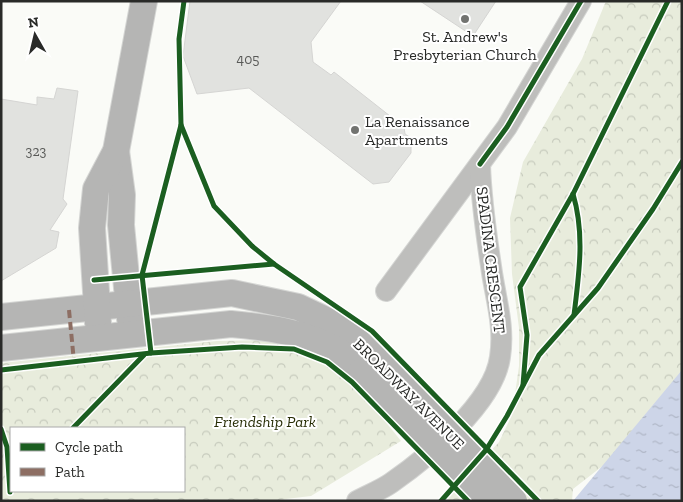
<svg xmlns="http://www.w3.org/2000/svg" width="683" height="502" viewBox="0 0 683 502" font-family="'Zilla Slab',serif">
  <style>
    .forest { fill: url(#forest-crowns); fill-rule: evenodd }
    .water { fill: url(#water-ripples) }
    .building { fill: #e1e2df; stroke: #d5d5d3 }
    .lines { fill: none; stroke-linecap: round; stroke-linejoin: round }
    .minor-casing { stroke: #d4d5d3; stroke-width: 22 }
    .major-casing { stroke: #d4d5d3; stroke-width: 28 }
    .minor { stroke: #bebebc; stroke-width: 20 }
    .major { stroke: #b5b5b4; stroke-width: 26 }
    .major-bridge-casing { stroke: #d4d5d3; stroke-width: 28; stroke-linecap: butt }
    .major-bridge { stroke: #b5b5b4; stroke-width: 26 }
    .quiet { stroke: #8d6e63; stroke-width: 4; stroke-dasharray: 8 4; stroke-linecap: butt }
    .cycleway-casing { stroke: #fff; stroke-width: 8 }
    .cycleway { stroke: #1b5e20; stroke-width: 5 }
    .poi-dot { fill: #727370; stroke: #fff; stroke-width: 2 }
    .labels { text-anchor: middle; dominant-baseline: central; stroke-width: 4; stroke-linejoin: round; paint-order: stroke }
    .number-label { font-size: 14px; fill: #585957 }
    .poi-label { font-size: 16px; fill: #292a28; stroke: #fff }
    .street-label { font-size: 16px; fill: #292a28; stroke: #fff }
    .park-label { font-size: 16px; font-style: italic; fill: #282e06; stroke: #fff }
  </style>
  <defs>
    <pattern id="forest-crowns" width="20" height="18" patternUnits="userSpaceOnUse" patternTransform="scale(1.25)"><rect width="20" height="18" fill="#e8ecdc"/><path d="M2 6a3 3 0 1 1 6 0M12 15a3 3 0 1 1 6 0" fill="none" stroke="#c7cbbd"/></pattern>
    <pattern id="water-ripples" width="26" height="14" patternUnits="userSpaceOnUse" patternTransform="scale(1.25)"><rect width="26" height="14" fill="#cdd5e8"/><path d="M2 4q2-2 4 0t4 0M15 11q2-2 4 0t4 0" fill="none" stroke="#b0b7c7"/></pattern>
  </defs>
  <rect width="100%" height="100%" fill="#fafbf7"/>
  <!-- forest -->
  <g class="forest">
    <path d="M606,1H682V382L618,454L573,489L572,501H439L453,492L499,442L512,415L519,366V328L512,274L510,218L523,162L582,59Z"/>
    <path d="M275,340L316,353L361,391L401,441L311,496L269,501H1V363L217,341ZM11,428H184V491H11Z"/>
  </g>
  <!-- water -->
  <path class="water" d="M682,370V501H573Z"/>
  <!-- building -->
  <g class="building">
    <path d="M190,1H341L311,42L313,62L331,75L334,72L404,127L405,134L411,138V153L389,182L373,184L249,88L197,94L183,56Z"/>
    <path d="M420,1H496L473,36Z"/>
    <path d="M57,88L78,91L63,199L67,204L50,230L59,232L56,248L1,281V99L37,105V97L54,99Z"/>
  </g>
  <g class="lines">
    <!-- minor casing -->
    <g class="minor-casing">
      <g id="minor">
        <path d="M386,291L507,127L581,1"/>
        <path d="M357,501C368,495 381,490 391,483C427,458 494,403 500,357C505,325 495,297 491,266C486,233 481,198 480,164"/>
      </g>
    </g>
    <!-- major casing -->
    <g class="major-casing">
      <g id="major">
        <path d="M116,151L122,195L121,225L130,319"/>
        <path d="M1,317L232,293L298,307L345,329L377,361"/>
        <path d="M98,323L92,228L96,189L116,151L144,1"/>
        <path d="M1,348L231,324C266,327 303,332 335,349C345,354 353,364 361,372"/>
      </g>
    </g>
    <!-- minor -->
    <use href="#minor" class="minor"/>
    <!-- major -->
    <use href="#major" class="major"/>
    <!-- major-bridge casing -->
    <g class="major-bridge-casing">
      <g id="major-bridge">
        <path d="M377,361L514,501"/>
        <path d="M361,372L487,501"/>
      </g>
    </g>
    <!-- major-bridge -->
    <use href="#major-bridge" class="major-bridge"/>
    <!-- quiet -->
    <path class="quiet" d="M69,310L74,362"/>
    <!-- cycleway casing -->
    <g class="cycleway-casing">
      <g id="cycleway">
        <path d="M184,1L179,39L181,125L214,206L252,246L274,264L372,331L538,501"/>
        <path d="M480,164L507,127L581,1"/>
        <path d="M573,194C585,234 579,274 574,315"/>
        <path d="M94,280L274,264"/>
        <path d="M151,353L142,275L181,125"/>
        <path d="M1,370L151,353L242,347L294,349L327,362L352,382L468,501"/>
        <path d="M523,385L527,335L520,287L573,194L668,1"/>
        <path d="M73,428L144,355"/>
        <path d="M1,429L7,447L10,492"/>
        <path d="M441,501L486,450L507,416L539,355L598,288L653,209L682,162"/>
      </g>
    </g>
    <!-- cycleway -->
    <use href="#cycleway" class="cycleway"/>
  </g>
  <!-- markers -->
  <g class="poi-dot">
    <circle cx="465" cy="19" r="5"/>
    <circle cx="355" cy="130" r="5"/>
  </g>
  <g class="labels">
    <!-- number labels -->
    <g class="number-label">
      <text x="248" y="59">405</text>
      <text x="36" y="151">323</text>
    </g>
    <!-- poi labels -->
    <g class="poi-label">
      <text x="465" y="36">St. Andrew's<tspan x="465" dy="18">Presbyterian Church</tspan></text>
      <text x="365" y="121" text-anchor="start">La Renaissance<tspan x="365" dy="18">Apartments</tspan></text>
    </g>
    <!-- street labels -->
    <g class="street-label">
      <text transform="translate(491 260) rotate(83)">SPADINA CRESCENT</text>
      <text transform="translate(409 394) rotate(45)">BROADWAY AVENUE</text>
    </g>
    <!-- park labels -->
    <g class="park-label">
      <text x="265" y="421">Friendship Park</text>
    </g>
  </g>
  <!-- border -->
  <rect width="683" height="502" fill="none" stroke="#292a28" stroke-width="5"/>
  <!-- legend -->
  <rect x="10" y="427" width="175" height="65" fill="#ffffff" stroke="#a9aaa9"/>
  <rect x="20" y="443" width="25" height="8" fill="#1b5e20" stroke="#a9aaa9"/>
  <text x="55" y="452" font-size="15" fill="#292a28">Cycle path</text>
  <rect x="20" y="468" width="25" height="8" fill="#8d6e63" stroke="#a9aaa9"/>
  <text x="55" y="477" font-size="15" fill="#292a28">Path</text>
  <!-- north arrow -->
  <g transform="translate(35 35) rotate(352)" stroke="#ffffff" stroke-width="4" paint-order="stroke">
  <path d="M0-4L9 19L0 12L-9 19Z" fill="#292a28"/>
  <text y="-8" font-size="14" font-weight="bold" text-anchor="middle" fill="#292a28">N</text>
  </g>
</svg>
